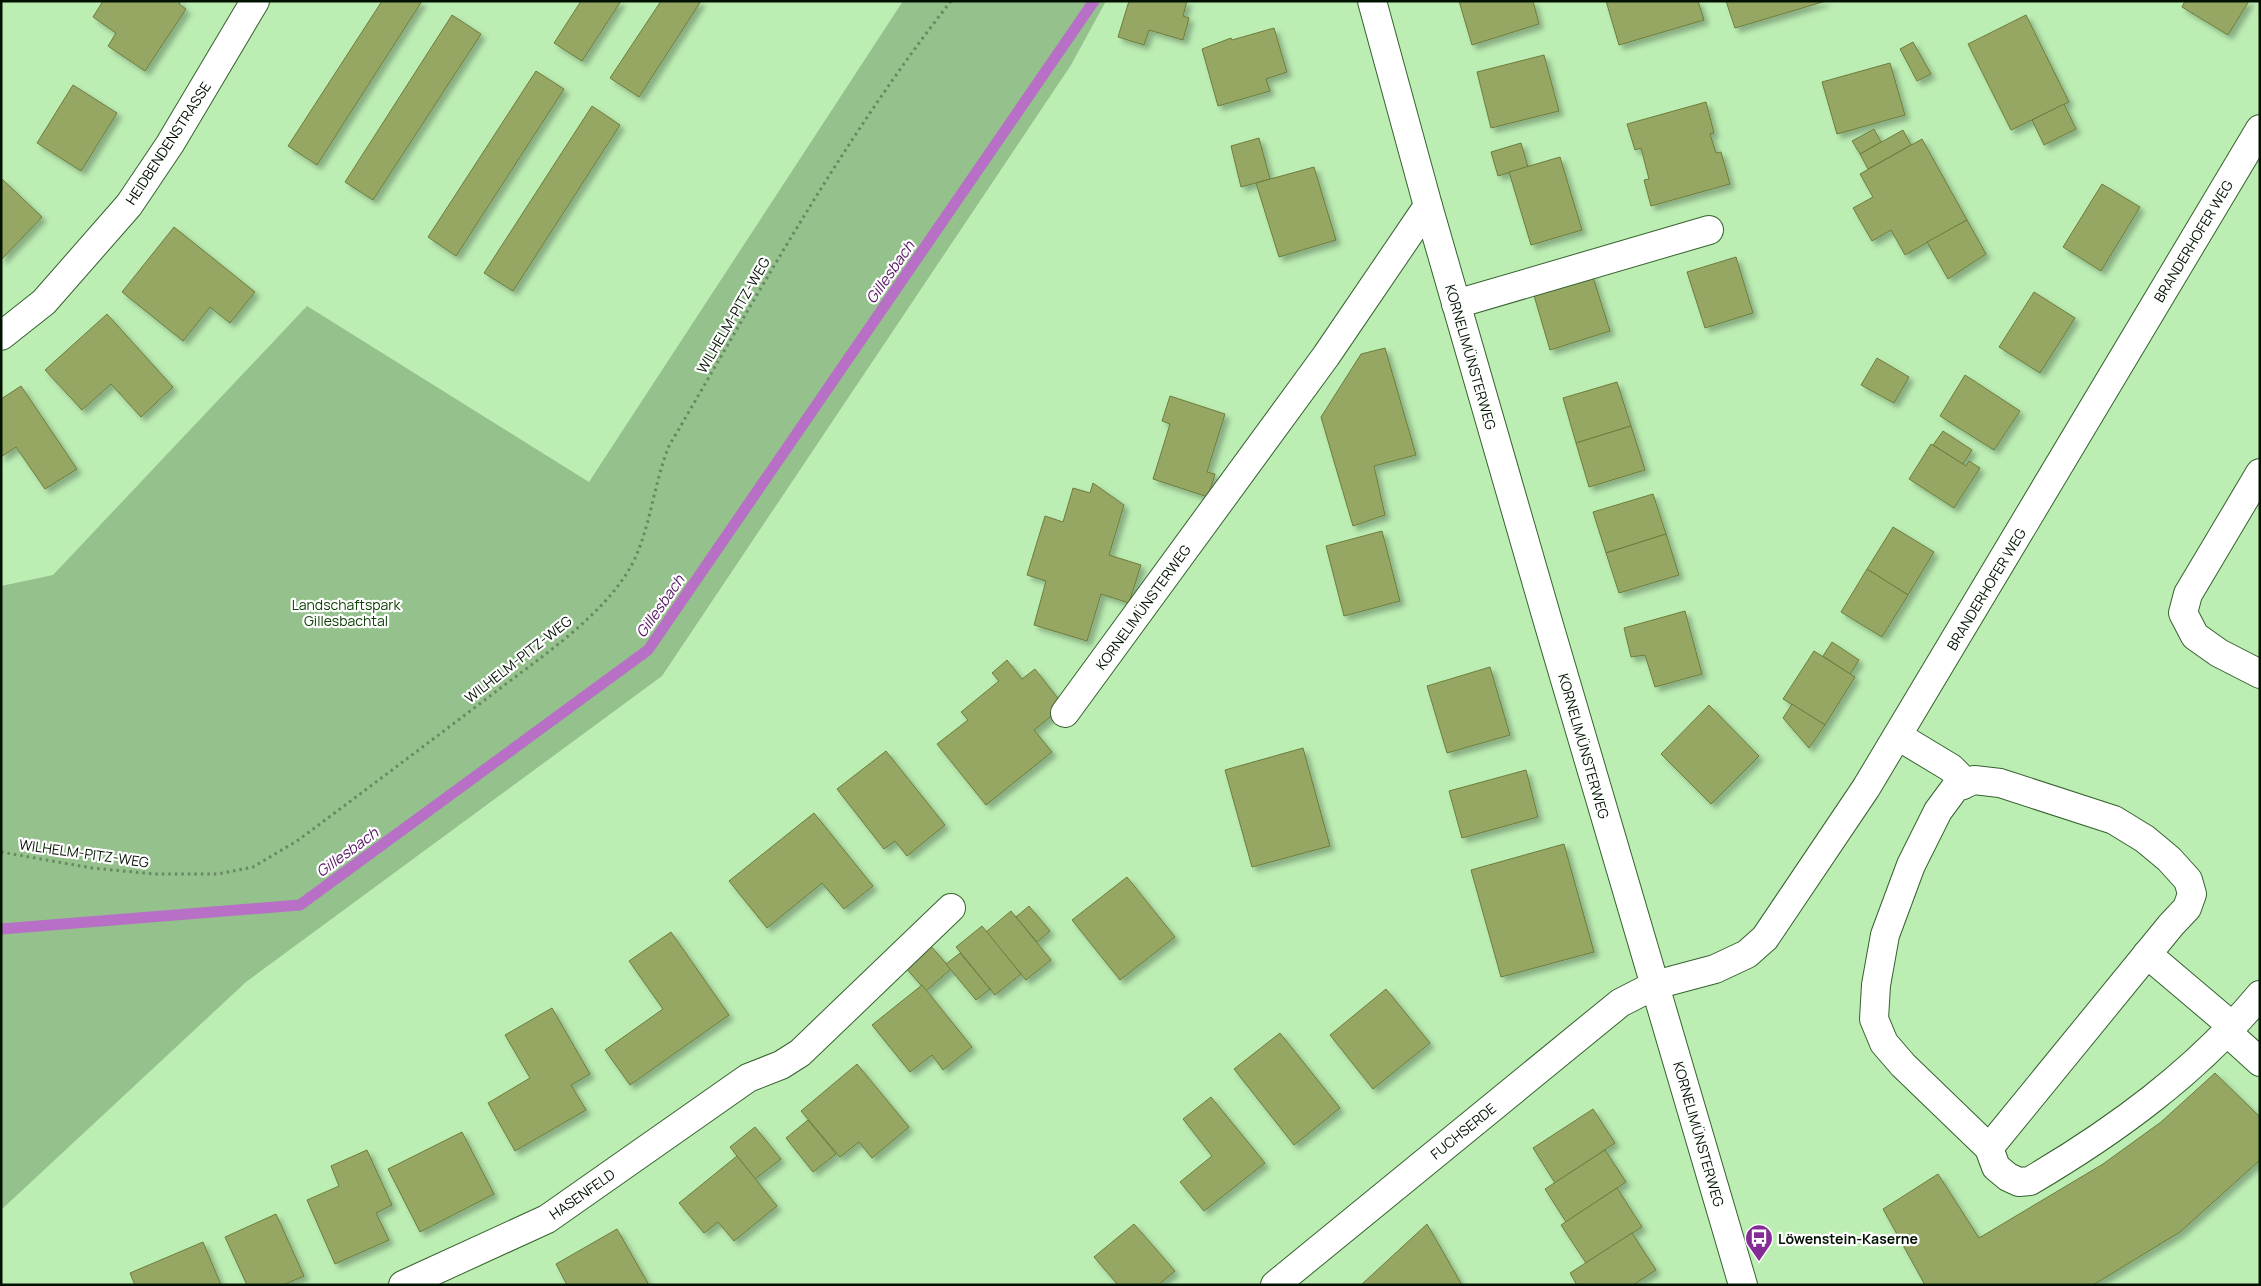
<svg xmlns="http://www.w3.org/2000/svg" width="2261" height="1286" viewBox="0 0 2261 1286" font-family="Manrope,sans-serif">
  <style>
    .green { fill: #94c18c }
    .lines { fill: none; stroke-linecap: round; stroke-linejoin: round }
    .stream { stroke: #b770c5; stroke-width: 11 }
    .building { fill: #95a763; stroke: #6d7d3b; filter: url(#shadow) }
    .minor-casing { stroke: #36622f; stroke-width: 30 }
    .path { stroke: #678861; stroke-width: 3; stroke-dasharray: 2.5 4; stroke-linecap: butt }
    .minor { stroke: #fff; stroke-width: 28 }
    .labels { text-anchor: middle; dominant-baseline: central; stroke-width: 4.5; stroke-linejoin: round; paint-order: stroke }
    .street-label { font-size: 14px; fill: #021201; stroke: #fefefe }
    .park-label { font-size: 14px; fill: #0e4204; stroke: #fefefe }
    .poi-label { font-size: 14px; font-weight: bold; fill: #021201; stroke: #fefefe; text-anchor: start }
    .water-label { font-size: 15px; font-style: italic; fill: #551261; stroke: #fefefe }
  </style>
  <defs>
    <filter id="shadow"><feDropShadow dx="4.5" dy="4.5" stdDeviation="2.5" flood-color="#0004"/></filter>
  </defs>
  <rect width="100%" height="100%" fill="#bcedb3"/>
  <!-- green -->
  <path class="green" d="M903,1H1106L1071,65L662,676L246,982L1,1210V586L53,575L307,306L589,482Z"/>
  <g class="lines">
    <!-- stream -->
    <path class="stream" d="M1,929L300,905L648,650L1094,1"/>
  </g>
  <!-- building -->
  <g class="building">
    <path d="M103,1H181L179,4L186,9L145,71L108,46L116,33L93,17Z"/>
    <path d="M382,1H422L317,165L288,146Z"/>
    <path d="M581,1H621L582,61L554,43Z"/>
    <path d="M661,1H701L639,97L610,78Z"/>
    <path d="M1129,1H1187L1183,16L1189,18L1183,40L1149,30L1144,45L1118,37Z"/>
    <path d="M1459,1H1533L1539,24L1472,45Z"/>
    <path d="M1606,1H1698L1704,20L1619,45Z"/>
    <path d="M1726,1H1826L1735,28Z"/>
    <path d="M2185,1H2249L2228,35L2182,7Z"/>
    <path d="M452,15L481,34L373,200L345,182Z"/>
    <path d="M2026,15L2069,102L2011,130L1968,44Z"/>
    <path d="M1274,28L1287,72L1266,79L1270,91L1218,106L1202,49L1231,38L1232,40Z"/>
    <path d="M1913,42L1931,74L1917,81L1900,49Z"/>
    <path d="M1544,55L1559,111L1491,128L1477,72Z"/>
    <path d="M1890,63L1905,115L1837,134L1822,82Z"/>
    <path d="M536,71L564,89L456,256L428,237Z"/>
    <path d="M73,85L117,113L81,171L37,143Z"/>
    <path d="M1706,102L1714,133L1710,134L1716,153L1721,152L1730,184L1651,206L1644,180L1649,179L1641,148L1635,150L1627,124Z"/>
    <path d="M2064,104L2076,129L2044,145L2032,120Z"/>
    <path d="M592,106L620,125L513,291L484,273Z"/>
    <path d="M1874,129L1881,142L1860,154L1852,141Z"/>
    <path d="M1903,130L1911,145L1868,169L1860,154Z"/>
    <path d="M1259,138L1270,179L1241,187L1231,146Z"/>
    <path d="M1922,139L1967,220L1905,255L1891,230L1872,241L1853,208L1873,197L1860,174Z"/>
    <path d="M1521,143L1528,167L1498,176L1491,152Z"/>
    <path d="M1560,157L1582,230L1531,245L1509,172Z"/>
    <path d="M1314,167L1336,240L1279,257L1256,183Z"/>
    <path d="M1,178L42,217L1,260Z"/>
    <path d="M2102,184L2140,207L2101,271L2063,247Z"/>
    <path d="M1967,220L1986,254L1948,279L1927,242Z"/>
    <path d="M174,227L255,292L230,323L210,307L183,341L122,292Z"/>
    <path d="M1736,257L1753,313L1705,328L1687,272Z"/>
    <path d="M1592,274L1610,331L1550,350L1533,292Z"/>
    <path d="M2034,292L2075,318L2040,373L1999,347Z"/>
    <path d="M107,314L173,387L141,417L111,384L82,410L45,370Z"/>
    <path d="M1385,348L1416,455L1374,466L1385,515L1353,526L1321,417L1361,354Z"/>
    <path d="M1877,358L1909,377L1894,403L1861,385Z"/>
    <path d="M1965,375L2020,411L1994,450L1940,416Z"/>
    <path d="M1617,382L1631,426L1576,443L1563,398Z"/>
    <path d="M21,386L77,469L45,489L16,447L1,457V399Z"/>
    <path d="M1170,396L1225,414L1207,472L1215,474L1208,497L1153,479L1170,424L1162,421Z"/>
    <path d="M1631,426L1645,470L1589,487L1576,443Z"/>
    <path d="M1943,431L1972,450L1963,464L1933,445Z"/>
    <path d="M1931,444L1966,466L1969,461L1980,468L1954,508L1909,479Z"/>
    <path d="M1093,483L1124,505L1109,555L1141,565L1129,603L1101,594L1087,641L1034,625L1046,581L1027,575L1045,516L1063,522L1073,488L1090,493Z"/>
    <path d="M1653,494L1666,534L1606,553L1593,512Z"/>
    <path d="M1893,527L1934,552L1908,595L1867,569Z"/>
    <path d="M1382,531L1400,601L1344,616L1326,546Z"/>
    <path d="M1666,534L1679,575L1619,593L1606,553Z"/>
    <path d="M1867,569L1908,595L1882,637L1841,612Z"/>
    <path d="M1685,611L1702,674L1655,687L1645,655L1631,657L1624,628Z"/>
    <path d="M1832,642L1859,660L1850,674L1823,656Z"/>
    <path d="M1814,651L1855,677L1825,725L1783,699Z"/>
    <path d="M1007,660L1022,679L1035,669L1064,706L1034,730L1052,752L986,805L937,744L968,720L961,712L999,681L992,673Z"/>
    <path d="M1490,667L1510,735L1447,753L1427,686Z"/>
    <path d="M1792,704L1825,725L1809,748L1783,718Z"/>
    <path d="M1709,705L1759,756L1711,804L1661,754Z"/>
    <path d="M1303,748L1330,846L1252,867L1225,770Z"/>
    <path d="M886,751L945,825L907,856L895,841L884,849L837,789Z"/>
    <path d="M1526,770L1538,817L1462,838L1449,791Z"/>
    <path d="M814,813L873,886L844,909L822,883L767,928L729,881Z"/>
    <path d="M1564,844L1594,952L1501,977L1471,870Z"/>
    <path d="M1127,877L1175,937L1120,980L1072,920Z"/>
    <path d="M1029,906L1050,931L1037,942L1016,917Z"/>
    <path d="M1011,911L1051,960L1026,980L986,932Z"/>
    <path d="M982,926L1021,974L995,995L956,947Z"/>
    <path d="M671,932L729,1015L630,1085L605,1050L663,1009L629,961Z"/>
    <path d="M930,945L951,969L926,991L905,967Z"/>
    <path d="M960,953L990,989L976,1000L946,964Z"/>
    <path d="M922,985L972,1047L943,1070L932,1055L910,1072L872,1025Z"/>
    <path d="M1386,989L1430,1043L1373,1089L1330,1035Z"/>
    <path d="M552,1008L590,1074L571,1085L586,1110L515,1151L488,1103L530,1078L505,1035Z"/>
    <path d="M1280,1033L1340,1108L1294,1145L1234,1069Z"/>
    <path d="M857,1064L909,1127L872,1158L859,1142L840,1157L801,1111Z"/>
    <path d="M2215,1073L2260,1117V1160L2180,1232L2093,1285H1925L1883,1209L1938,1174L1979,1238L2103,1164L2161,1122Z"/>
    <path d="M1211,1097L1265,1163L1204,1211L1180,1182L1212,1156L1183,1119Z"/>
    <path d="M1593,1109L1615,1143L1555,1183L1533,1148Z"/>
    <path d="M808,1120L836,1154L813,1172L786,1138Z"/>
    <path d="M755,1127L781,1159L755,1179L730,1147Z"/>
    <path d="M462,1132L494,1194L420,1232L388,1169Z"/>
    <path d="M367,1150L392,1205L376,1213L389,1240L335,1264L307,1200L339,1186L331,1166Z"/>
    <path d="M1605,1150L1626,1182L1566,1222L1545,1189Z"/>
    <path d="M737,1156L777,1206L734,1241L718,1222L704,1233L679,1203Z"/>
    <path d="M1617,1188L1642,1227L1586,1263L1561,1225Z"/>
    <path d="M276,1214L304,1276L283,1285H247L225,1237Z"/>
    <path d="M1134,1224L1175,1271L1158,1285H1118L1094,1257Z"/>
    <path d="M1427,1224L1462,1285H1361Z"/>
    <path d="M617,1229L649,1285H567L556,1264Z"/>
    <path d="M1632,1233L1656,1270L1633,1285H1577L1570,1273Z"/>
    <path d="M203,1242L221,1285H135L130,1273Z"/>
  </g>
  <g class="lines">
    <!-- minor casing -->
    <g class="minor-casing">
      <g id="minor">
        <path d="M1372,1L1428,206L1546,615L1743,1285"/>
        <path d="M1456,304L1709,230"/>
        <path d="M1,336L44,302L129,205L170,144L255,1"/>
        <path d="M2260,473L2188,594L2183,613L2195,636L2219,653L2260,674"/>
        <path d="M1065,713L1326,356L1428,206"/>
        <path d="M1898,736L1951,768L1958,775L1963,785"/>
        <path d="M2147,954L2232,1026"/>
        <path d="M2226,1031L2260,1062"/>
        <path d="M1989,1148L2171,925L2187,908L2192,894L2188,880L2169,859L2145,839L2114,820L2000,783L1974,780L1955,788L1938,811L1911,865L1885,935L1876,985L1874,1019L1884,1043L1903,1065L1989,1148L1996,1167L2008,1177L2019,1182L2030,1181C2115,1131 2196,1072 2260,995"/>
        <path d="M403,1285L547,1219L748,1078L781,1065L800,1053L951,908"/>
        <path d="M1275,1285L1620,1003L1655,985L1715,969L1747,954L1765,938L1866,788L2260,129"/>
      </g>
    </g>
    <!-- path -->
    <path class="path" d="M1,852L92,868L155,874H218L253,867L297,841C363,792 428,743 494,693C538,659 602,617 630,568C650,533 653,485 669,446C758,294 842,140 951,1"/>
    <!-- minor -->
    <use href="#minor" class="minor"/>
  </g>
  <!-- icons -->
  <defs>
    <g id="bus-pin" transform="scale(1.4375)"><path d="M0 17L-7.5 6A9.5 9.5 0 1 1 7.5 6Z" fill="#852b96" stroke="#fefefe"/><path d="M-5-6H5V4H4V6H2V4H-2V6H-4V4H-5ZM-3.5-4V0h7V-4ZM-3.5 1.2v1.5H-2V1.2ZM2 1.2v1.5H3.5V1.2Z" fill="#fff"/></g>
  </defs>
  <g fill-rule="evenodd">
    <use href="#bus-pin" x="1759" y="1238"/>
  </g>
  <g class="labels">
    <!-- street labels -->
    <g class="street-label">
      <text transform="translate(168 143) rotate(-57)">HEIDBENDENSTRASSE</text>
      <text transform="translate(2193 241) rotate(-59)">BRANDERHOFER WEG</text>
      <text transform="translate(733 315) rotate(-60)">WILHELM-PITZ-WEG</text>
      <text transform="translate(1471 357) rotate(74)">KORNELIMÜNSTERWEG</text>
      <text transform="translate(1986 589) rotate(-59)">BRANDERHOFER WEG</text>
      <text transform="translate(1143 607) rotate(-54)">KORNELIMÜNSTERWEG</text>
      <text transform="translate(518 659) rotate(-38)">WILHELM-PITZ-WEG</text>
      <text transform="translate(1584 746) rotate(74)">KORNELIMÜNSTERWEG</text>
      <text transform="translate(84 853) rotate(8)">WILHELM-PITZ-WEG</text>
      <text transform="translate(1463 1131) rotate(-39)">FUCHSERDE</text>
      <text transform="translate(1699 1134) rotate(74)">KORNELIMÜNSTERWEG</text>
      <text transform="translate(582 1194) rotate(-35)">HASENFELD</text>
    </g>
    <!-- park labels -->
    <g class="park-label">
      <text x="346" y="604">Landschaftspark<tspan x="346" dy="16">Gillesbachtal</tspan></text>
    </g>
    <!-- poi labels -->
    <g class="poi-label">
      <text x="1778" y="1238">Löwenstein-Kaserne</text>
    </g>
    <!-- water labels -->
    <g class="water-label">
      <text transform="translate(890 272) rotate(-55)">Gillesbach</text>
      <text transform="translate(660 606) rotate(-55)">Gillesbach</text>
      <text transform="translate(347 852) rotate(-36)">Gillesbach</text>
    </g>
  </g>
  <!-- border -->
  <rect width="2261" height="1286" fill="none" stroke="#021201" stroke-width="5"/>
</svg>
